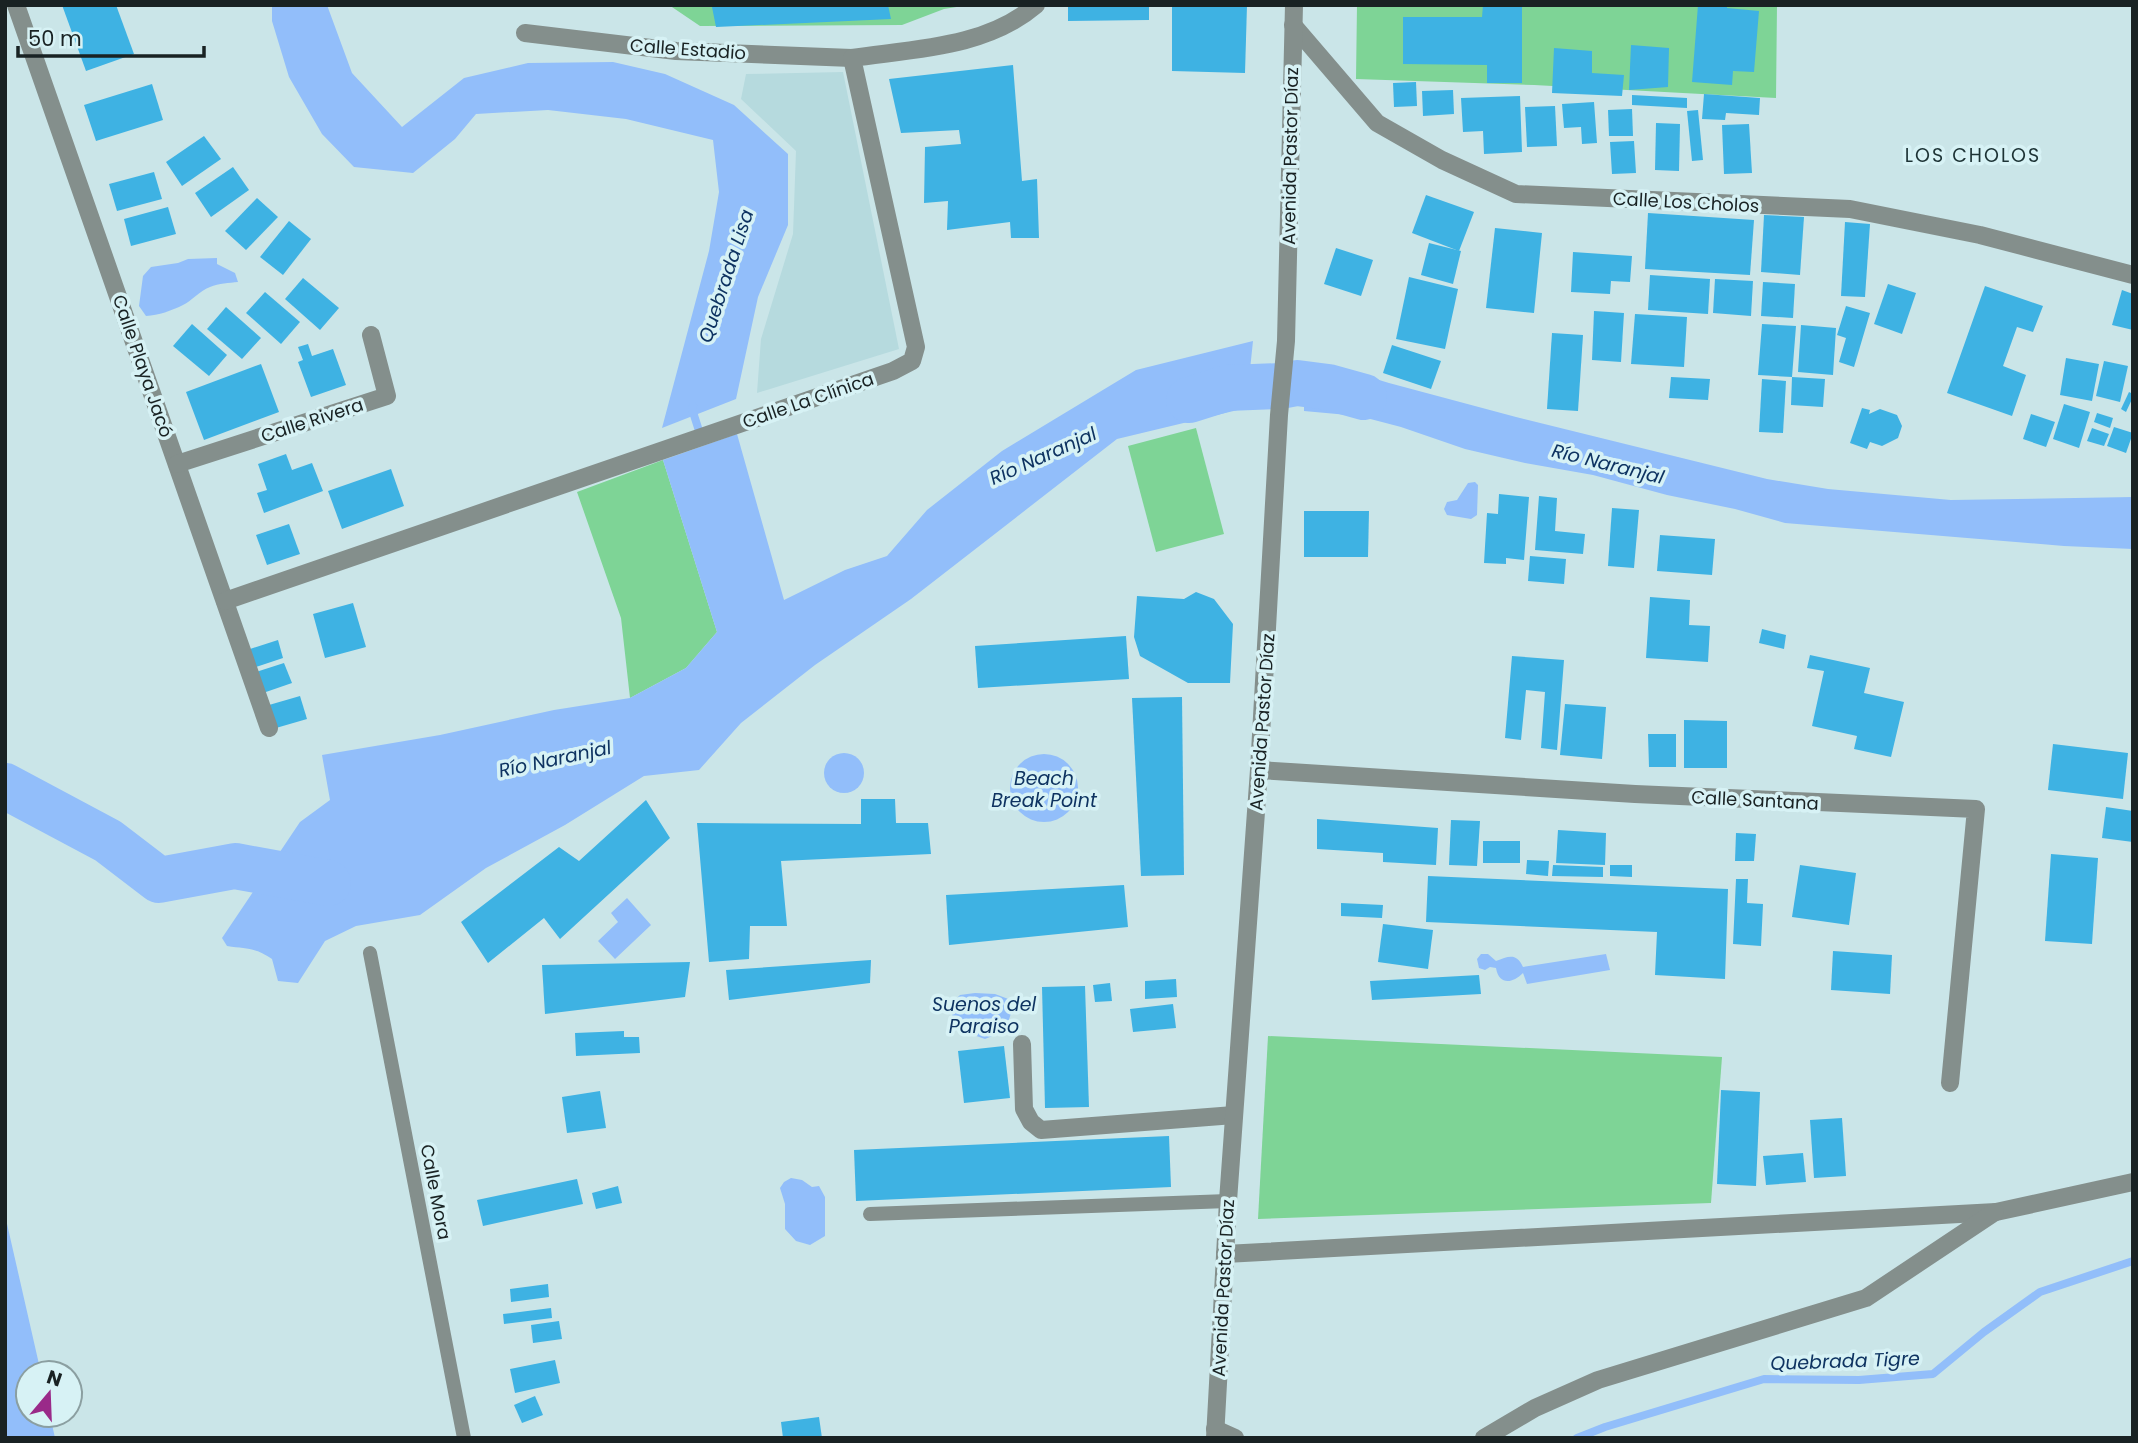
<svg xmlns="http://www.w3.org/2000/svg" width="2138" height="1443" viewBox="0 0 2138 1443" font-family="Poppins,sans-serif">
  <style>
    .built { fill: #b6dade }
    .green { fill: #7ed496 }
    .water { fill: #92befa }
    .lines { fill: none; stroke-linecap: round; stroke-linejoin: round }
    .stream { stroke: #92befa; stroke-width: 8 }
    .river { stroke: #92befa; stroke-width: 46 }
    .building { fill: #3eb2e3 }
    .lane { stroke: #848f8c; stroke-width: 14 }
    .street { stroke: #848f8c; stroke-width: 18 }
    .labels { text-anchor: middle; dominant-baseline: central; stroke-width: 7; stroke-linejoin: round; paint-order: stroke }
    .street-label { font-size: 18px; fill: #192223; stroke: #d7f2f5 }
    .neighbourhood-label { font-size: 19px; letter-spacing: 2px; fill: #1d3335; stroke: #d7f2f5 }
    .water-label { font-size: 19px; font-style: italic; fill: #0e3361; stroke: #d7f2f5 }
  </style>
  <rect width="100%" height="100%" fill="#cae5e8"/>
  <!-- built -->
  <path class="built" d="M843,72L899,349L757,393L761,339L793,234L796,151L741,99L746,74Z"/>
  <!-- green -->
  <g class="green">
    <path d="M669,5H969L944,9L902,25L700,26Z"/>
    <path d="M1357,5H1777L1776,98L1534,85L1356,79Z"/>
    <path d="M1196,428L1224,534L1156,552L1128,446Z"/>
    <path d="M663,460L717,632L686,668L630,698L621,618L577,492Z"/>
    <path d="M1268,1036L1722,1057L1711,1203L1258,1219Z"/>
  </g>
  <!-- water -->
  <g class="water">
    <path d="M272,5H327L352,73L402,127L464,78L528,63L613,62L665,74L734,105L788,154V225L758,297L736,399L662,428L709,251L719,192L713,140L626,119L548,110L476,114L455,139L413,173L354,167L322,134L289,77L272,21Z"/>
    <path d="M217,258V264L235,273L238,282C229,283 219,283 210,287C199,291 192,301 183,305C171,311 159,315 146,316L139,306L143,276L151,267L178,263L188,259Z"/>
    <path d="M1253,341L1246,408L1117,439L911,599L815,665L741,723L699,770L644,776L565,825L486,868L420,915L356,926L325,941L298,983L278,981L272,959C254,947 247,949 227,946L222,938L300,822L330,800L322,755L440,735L554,710L630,698L686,668L717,632L663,460L737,434L784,600L845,570L887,556L927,510L1002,451L1136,370Z"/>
    <path d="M1330,365L1389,383L1516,417L1767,479L1828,489L1951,500L2133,497V549L2064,546L1785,523L1735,509L1667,495L1593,475L1525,463L1465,449L1401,427L1359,416L1304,411V367Z"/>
    <path d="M1475,482L1478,485L1477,515L1471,519L1447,515L1444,509L1447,502L1457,500L1468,483Z"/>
    <circle cx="844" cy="773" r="20"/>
    <circle cx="1044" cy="788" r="34"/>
    <path d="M627,898L651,925L615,959L598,941L618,922L611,913Z"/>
    <path d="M1481,954H1488L1496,961C1508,957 1516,952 1523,967L1606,954L1610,970L1527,984L1523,973C1512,984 1499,985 1496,968L1490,967L1485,970L1479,968L1477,959Z"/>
    <path d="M975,993L995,994L1011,1000C1013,1021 1005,1032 985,1039L965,1032L953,1021L951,1004L960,995Z"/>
    <path d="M791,1178L802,1180L812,1187L819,1186L825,1197V1236L810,1245L796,1241L785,1229V1204L780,1188L784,1182Z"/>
    <path d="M5,1215L41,1373H28V1415H50L55,1438H5Z"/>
  </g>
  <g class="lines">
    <!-- stream -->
    <g class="stream">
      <path d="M693,406L692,409L701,437"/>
      <path d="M1577,1438L1605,1427L1764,1379L1859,1380L1933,1374L1984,1332L2040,1292L2133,1261"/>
    </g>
    <!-- river -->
    <g class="river">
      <path d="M1189,400L1227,388L1281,386L1297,383L1328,387L1364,397"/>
      <path d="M5,786L108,841L159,880L235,866L328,883"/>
    </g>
  </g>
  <!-- building -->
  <g class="building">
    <path d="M62,5H116L134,54L86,71Z"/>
    <path d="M778,5H888L891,19L716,27L712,7Z"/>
    <path d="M1068,5H1149V20L1068,21Z"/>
    <path d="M1172,5H1247L1245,73L1172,71Z"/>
    <path d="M1483,5H1522V83H1487V65L1403,64V17H1482Z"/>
    <path d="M1698,5H1727V8L1759,11L1754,72L1733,71L1732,85L1692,82Z"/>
    <path d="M1631,45L1669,48L1668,87L1629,90Z"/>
    <path d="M1554,48L1592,51V73L1624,75L1622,96L1552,93Z"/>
    <path d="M1013,65L1022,181L1037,179L1039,238H1011L1010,222L947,230L948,201L924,203L925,147L961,144L959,130L901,133L889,79Z"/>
    <path d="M1416,82L1417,106L1394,107L1393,83Z"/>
    <path d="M152,84L163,120L96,141L84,105Z"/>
    <path d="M1453,90L1454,114L1423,116L1422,91Z"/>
    <path d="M1704,94L1760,98L1759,115L1726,113L1725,120L1702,119Z"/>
    <path d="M1632,95L1687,98V108L1632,105Z"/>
    <path d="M1520,96L1522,152L1484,154L1483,131L1463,132L1461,98Z"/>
    <path d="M1594,102L1597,143L1582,144L1581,127L1564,128L1562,104Z"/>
    <path d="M1555,106L1557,146L1527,147L1525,107Z"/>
    <path d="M1632,109L1633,136H1609L1608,110Z"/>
    <path d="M1698,110L1703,160L1692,161L1687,111Z"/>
    <path d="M1656,123L1680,124L1679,171L1655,170Z"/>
    <path d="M1749,124L1752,173L1724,174L1722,125Z"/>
    <path d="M204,136L221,159L182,186L166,162Z"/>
    <path d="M1634,141L1636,173L1612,174L1610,142Z"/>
    <path d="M233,167L249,190L211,217L195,193Z"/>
    <path d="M154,172L162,199L117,211L109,184Z"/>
    <path d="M1426,195L1474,212L1459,251L1412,233Z"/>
    <path d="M257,198L278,217L246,250L225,231Z"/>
    <path d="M168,207L176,234L131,246L124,219Z"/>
    <path d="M1648,213L1754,220L1750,275L1645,269Z"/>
    <path d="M1764,215L1804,217L1800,275L1761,272Z"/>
    <path d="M289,221L311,239L283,275L260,257Z"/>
    <path d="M1845,222L1870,224L1865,297L1841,296Z"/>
    <path d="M1495,228L1542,233L1534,313L1486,308Z"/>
    <path d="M1429,243L1461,251L1453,284L1421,275Z"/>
    <path d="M1336,248L1373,260L1361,296L1324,284Z"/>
    <path d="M1573,252L1632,256L1630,282L1611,281L1610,294L1571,292Z"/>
    <path d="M1650,275L1710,279L1708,314L1648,310Z"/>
    <path d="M1409,277L1458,289L1445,349L1396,339Z"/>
    <path d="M303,278L339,308L320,330L285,299Z"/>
    <path d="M1715,279L1753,281L1751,316L1713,313Z"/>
    <path d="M1763,282L1795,284L1793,318L1761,316Z"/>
    <path d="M1888,284L1916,293L1902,334L1874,324Z"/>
    <path d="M1985,286L2043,306L2033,332L2017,327L2003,366L2026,375L2012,416L1947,393Z"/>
    <path d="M2122,290L2133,294V330L2112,325Z"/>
    <path d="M265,292L300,322L281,344L246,313Z"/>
    <path d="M1846,306L1870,313L1854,367L1839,362L1846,338L1837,335Z"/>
    <path d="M226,307L261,338L242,359L207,329Z"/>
    <path d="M1594,311L1624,313L1621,362L1592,360Z"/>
    <path d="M1635,314L1687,317L1684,367L1631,364Z"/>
    <path d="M192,324L227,355L209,376L173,346Z"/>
    <path d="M1762,324L1796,326L1792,377L1825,379L1823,407L1791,405L1792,377L1758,375Z"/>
    <path d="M1801,325L1836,328L1833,375L1798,372Z"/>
    <path d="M1552,333L1583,335L1578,411L1547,409Z"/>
    <path d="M308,344L312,356L333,349L346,385L311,397L298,362L303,360L298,347Z"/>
    <path d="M1392,345L1441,361L1431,389L1383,373Z"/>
    <path d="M2066,358L2099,364L2092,401L2060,395Z"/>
    <path d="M2104,361L2128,366L2120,402L2096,396Z"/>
    <path d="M261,364L279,412L204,440L186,392Z"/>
    <path d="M1671,377L1710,379L1708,400L1669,398Z"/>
    <path d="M1762,379L1786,381L1783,433L1759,432Z"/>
    <path d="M2129,392L2133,394V397L2126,412L2121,409Z"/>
    <path d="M2064,404L2090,412L2079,448L2053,439Z"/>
    <path d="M1862,408L1870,410L1869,414L1880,409L1897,415L1902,426L1898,438L1882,446L1870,442L1867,449L1850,443Z"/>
    <path d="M2097,413L2113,418L2110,428L2094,422Z"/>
    <path d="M2031,414L2055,422L2046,447L2023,439Z"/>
    <path d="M2114,427L2133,433L2126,453L2107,446Z"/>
    <path d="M2092,428L2109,434L2104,446L2087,441Z"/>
    <path d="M286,454L292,470L312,463L323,491L264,513L257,493L267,490L258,464Z"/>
    <path d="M391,469L404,506L342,529L328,491Z"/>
    <path d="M1499,494L1529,497L1524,560L1506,558V564L1484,563L1487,513L1498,514Z"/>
    <path d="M1539,496L1557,498L1555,531L1585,534L1583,554L1535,550Z"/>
    <path d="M1612,508L1639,510L1634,568L1608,566Z"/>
    <path d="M1304,511H1369L1368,557H1304Z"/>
    <path d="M289,524L300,554L267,565L256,535Z"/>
    <path d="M1660,535L1715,539L1712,575L1657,571Z"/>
    <path d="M1530,556L1566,559L1564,584L1528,581Z"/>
    <path d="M1196,592L1214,599L1233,624L1230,683H1188L1140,656L1134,637L1137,596L1184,599Z"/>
    <path d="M1650,597L1690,600L1689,625L1710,626L1708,662L1646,658Z"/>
    <path d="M353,603L366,647L325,658L313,614Z"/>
    <path d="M1762,629L1786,635L1784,649L1759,643Z"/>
    <path d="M1126,636L1129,679L978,688L975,646Z"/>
    <path d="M278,640L283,658L256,667L250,649Z"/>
    <path d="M1810,655L1870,668L1864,693L1904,702L1891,757L1854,749L1857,736L1812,726L1824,671L1807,668Z"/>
    <path d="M1512,656L1564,660L1557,750L1541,748L1545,692L1526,690L1521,740L1505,738Z"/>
    <path d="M284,663L292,683L263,693L256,672Z"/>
    <path d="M300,696L307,719L276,728L269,705Z"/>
    <path d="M1182,697L1184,875L1141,876L1132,698Z"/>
    <path d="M1565,704L1606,707L1602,759L1560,755Z"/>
    <path d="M1684,720L1727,721V768H1684Z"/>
    <path d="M1648,734H1676V767H1649Z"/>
    <path d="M2053,744L2128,753L2123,799L2048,790Z"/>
    <path d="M861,799H895L896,823H928L931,854L781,861L787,926H750L749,959L709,962L697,823L861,824Z"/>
    <path d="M646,800L670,838L560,939L544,918L488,963L461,922L559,847L579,861Z"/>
    <path d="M2106,807L2133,811V842L2102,838Z"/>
    <path d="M1317,819L1438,828L1436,865L1383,862V853L1317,849Z"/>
    <path d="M1451,820L1480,821L1477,866L1449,865Z"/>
    <path d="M1558,830L1606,833L1605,865L1556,863Z"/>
    <path d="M1736,833L1756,834L1754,861H1735Z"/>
    <rect x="1483" y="841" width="37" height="22"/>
    <path d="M2051,854L2098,858L2092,944L2045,941Z"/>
    <path d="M1527,860L1549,861L1548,876L1526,874Z"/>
    <path d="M1553,865L1603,867V877L1552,876Z"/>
    <path d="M1610,865H1632V877L1610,876Z"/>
    <path d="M1800,865L1856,873L1849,925L1792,917Z"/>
    <path d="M1428,876L1728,889L1725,979L1655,975L1657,932L1426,922Z"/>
    <path d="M1736,879H1748L1747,903L1763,904L1761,946L1733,944Z"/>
    <path d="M1124,885L1128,927L949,945L946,895Z"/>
    <path d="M1341,903L1383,905L1382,918L1341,916Z"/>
    <path d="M1383,924L1433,930L1428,969L1378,962Z"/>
    <path d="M1833,951L1892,955L1890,994L1831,990Z"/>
    <path d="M871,960L870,983L729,1000L726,970Z"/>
    <path d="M690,962L685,997L545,1014L542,965Z"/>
    <path d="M1479,975L1481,994L1372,1000L1370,981Z"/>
    <path d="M1176,979L1177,997L1145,999V981Z"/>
    <path d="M1110,983L1112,1001L1095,1002L1093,985Z"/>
    <path d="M1085,986L1089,1107L1045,1108L1042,987Z"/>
    <path d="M1173,1004L1176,1028L1133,1032L1130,1009Z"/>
    <path d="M624,1031V1037H639L640,1053L576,1056L575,1033Z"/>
    <path d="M1004,1046L1010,1098L964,1103L958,1051Z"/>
    <path d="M1721,1090L1760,1092L1756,1186L1717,1184Z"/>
    <path d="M600,1091L606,1128L567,1133L562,1097Z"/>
    <path d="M1842,1118L1846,1176L1814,1178L1810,1120Z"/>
    <path d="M1169,1136L1171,1187L856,1201L854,1150Z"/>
    <path d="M1803,1153L1806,1182L1766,1185L1763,1156Z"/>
    <path d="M577,1179L583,1204L483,1226L477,1200Z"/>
    <path d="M618,1186L622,1203L596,1209L592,1193Z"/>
    <path d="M548,1284L549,1297L511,1302L510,1289Z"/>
    <path d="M551,1308L552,1318L504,1324L503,1314Z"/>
    <path d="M559,1321L562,1339L533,1343L531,1325Z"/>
    <path d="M555,1360L560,1383L515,1393L510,1369Z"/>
    <path d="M535,1396L543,1415L522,1423L514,1405Z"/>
    <path d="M819,1417L822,1438H783L781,1422Z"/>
  </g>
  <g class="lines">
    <!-- lane -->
    <g class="lane">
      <path d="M370,953L464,1438"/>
      <path d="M870,1214L1228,1201"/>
    </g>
    <!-- street -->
    <g class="street">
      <path d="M16,5L269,728"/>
      <path d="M1293,25L1377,123L1442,160L1516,194L1850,209L1980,235L2133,275"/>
      <path d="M525,33L676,51L852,58"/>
      <path d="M177,464L387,396L371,335"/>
      <path d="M225,601L893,371L912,361L916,347L852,58C913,49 986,48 1036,5"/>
      <path d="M1259,770L1635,794L1976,809L1950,1083"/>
      <path d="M1022,1044L1024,1109L1031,1122L1041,1130L1234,1115"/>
      <path d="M1225,1254L1996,1212L2133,1182"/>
      <path d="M1215,1429L1235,1438"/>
      <path d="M1215,1438L1228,1201L1259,770L1279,415L1286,341L1294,5"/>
      <path d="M1484,1438L1535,1408L1598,1380L1866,1298L1995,1212"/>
    </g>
  </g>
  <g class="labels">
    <!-- street labels -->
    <g class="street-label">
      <text transform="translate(688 49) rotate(4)">Calle Estadio</text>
      <text transform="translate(1290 156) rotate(-89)">Avenida Pastor Díaz</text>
      <text transform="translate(1686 202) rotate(3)">Calle Los Cholos</text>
      <text transform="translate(143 366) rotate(71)">Calle Playa Jacó</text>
      <text transform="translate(808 400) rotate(-19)">Calle La Clínica</text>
      <text transform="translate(312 420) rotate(-18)">Calle Rivera</text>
      <text transform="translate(1262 722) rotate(-86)">Avenida Pastor Díaz</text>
      <text transform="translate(1755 800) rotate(3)">Calle Santana</text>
      <text transform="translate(436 1192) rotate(79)">Calle Mora</text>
      <text transform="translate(1223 1288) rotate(-87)">Avenida Pastor Díaz</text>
    </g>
    <!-- neighbourhood labels -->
    <g class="neighbourhood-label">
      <text x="1973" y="155">LOS CHOLOS</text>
    </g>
    <!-- water labels -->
    <g class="water-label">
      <text transform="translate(726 276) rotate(-72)">Quebrada Lisa</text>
      <text transform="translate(1043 456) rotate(-24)">Río Naranjal</text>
      <text transform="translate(1608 464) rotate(14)">Río Naranjal</text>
      <text transform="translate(555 759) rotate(-12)">Río Naranjal</text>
      <text x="1044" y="778">Beach<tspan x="1044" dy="22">Break Point</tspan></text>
      <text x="984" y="1004">Suenos del<tspan x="984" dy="22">Paraiso</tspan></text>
      <text transform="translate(1845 1361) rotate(-2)">Quebrada Tigre</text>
    </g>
  </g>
  <!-- border -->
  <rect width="2138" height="1443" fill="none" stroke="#192223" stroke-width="14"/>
  <!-- north arrow -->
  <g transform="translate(49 1394) rotate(19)"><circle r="33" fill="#d7f2f5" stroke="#8b9fa1" stroke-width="2"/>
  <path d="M0-5L12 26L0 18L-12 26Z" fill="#9a2a89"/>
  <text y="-10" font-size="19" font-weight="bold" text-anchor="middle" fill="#192223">N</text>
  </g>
  <!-- scale -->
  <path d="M18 46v10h186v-10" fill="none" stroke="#192223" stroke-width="3.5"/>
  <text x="28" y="46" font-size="21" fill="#192223" stroke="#d7f2f5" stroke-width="5" paint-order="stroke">50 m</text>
</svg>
